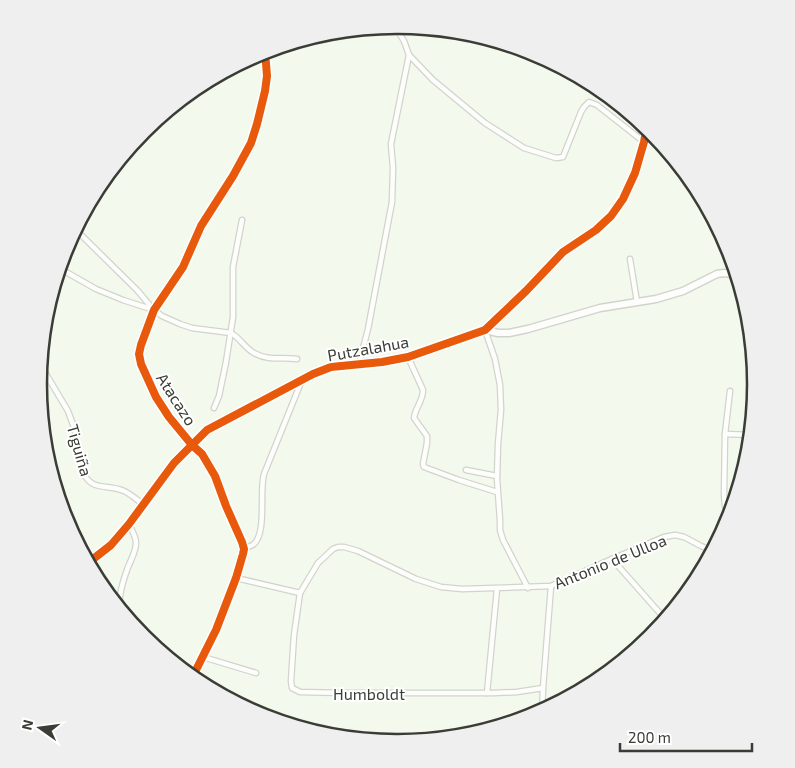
<svg xmlns="http://www.w3.org/2000/svg" width="795" height="768" viewBox="0 0 795 768" font-family="'Exo 2',sans-serif">
  <style>
    .lines { fill: none; stroke-linecap: round; stroke-linejoin: round }
    .street-casing { stroke: #d1d4cc; stroke-width: 7 }
    .secondary-casing { stroke: #d1d4cc; stroke-width: 9 }
    .street { stroke: #fdfefc; stroke-width: 4.5 }
    .secondary { stroke: #fdfefc; stroke-width: 6 }
    .cycleway-casing { stroke: #fff; stroke-width: 11 }
    .cycleway { stroke: #e8590c; stroke-width: 8 }
    .labels { text-anchor: middle; dominant-baseline: central; stroke-width: 4; stroke-linejoin: round; paint-order: stroke }
    .street-label { font-size: 16px; fill: #393d35; stroke: #fff }
    .rim { fill: none; stroke: #393d35; stroke-width: 2.5 }
  </style>
  <rect width="100%" height="100%" fill="#f4f9ee"/>
  <g class="lines">
    <!-- street casing -->
    <g class="street-casing">
      <g id="street">
        <path d="M409,55L433,80L485,123L524,148L556,158L563,157L581,112L584,107L589,102L597,105L644,142"/>
        <path d="M75,229L137,290L153,309"/>
        <path d="M630,259L637,302"/>
        <path d="M59,268L96,289L123,300L154,310L162,316L180,324L192,328L231,333C240,338 245,348 254,353C268,361 283,357 297,359"/>
        <path d="M485,330L495,359L500,385L501,410L498,444L497,479L500,520V530L503,540L528,588"/>
        <path d="M408,357L423,390C423,401 415,408 414,418L427,436V443L423,464L424,467L459,480L497,492"/>
        <path d="M40,364L68,411L75,430L82,471C93,493 105,483 124,491C131,494 137,500 144,505"/>
        <path d="M359,364L368,329L392,202L393,168L391,144L409,55L404,41L394,25"/>
        <path d="M730,391L725,434L724,495L725,506L731,516"/>
        <path d="M214,408L219,396L226,362L233,317V267L242,220"/>
        <path d="M725,434L751,435"/>
        <path d="M466,470L497,476"/>
        <path d="M244,549C247,547 252,546 254,544C267,532 259,491 264,474L302,380"/>
        <path d="M612,559L666,620"/>
        <path d="M236,578L300,593L318,563L333,549L338,547H344L358,551L416,579L441,587L462,589L551,586L612,559L664,537L675,535L684,537L701,546L709,549L714,550"/>
        <path d="M300,593L294,635L291,681L292,688L300,692L344,693H494L517,692L543,688"/>
        <path d="M120,609C118,597 123,581 127,570C130,561 136,552 136,543C136,537 132,530 129,524"/>
        <path d="M203,657L256,673"/>
        <path d="M177,665L194,672"/>
        <path d="M192,678L216,630L236,578L243,554L244,549L242,542L226,506L215,476L202,454L192,445L169,417L156,397L141,364L139,354L141,345L154,310L183,267L201,226L233,176L251,143L257,124L265,91L267,76L265,51"/>
        <path d="M487,693L497,589"/>
        <path d="M542,712L543,688L551,586"/>
      </g>
    </g>
    <!-- secondary casing -->
    <g class="secondary-casing">
      <g id="secondary">
        <path d="M485,330L498,333H509L528,329L600,308L656,299L683,291L717,274L724,273L738,275"/>
        <path d="M88,563L111,545L129,524L174,463L207,430L313,374L331,367L382,362L408,357L485,330L526,291L563,252L596,230L611,216L623,199L635,173L644,142L647,126"/>
      </g>
    </g>
    <!-- street -->
    <use href="#street" class="street"/>
    <!-- secondary -->
    <use href="#secondary" class="secondary"/>
    <!-- cycleway casing -->
    <g class="cycleway-casing">
      <g id="cycleway">
        <path d="M88,563L111,545L129,524L174,463L207,430L313,374L331,367L382,362L408,357L485,330L526,291L563,252L596,230L611,216L623,199L635,173L644,142L647,126"/>
        <path d="M192,678L216,630L236,578L243,554L244,549L242,542L226,506L215,476L202,454L192,445L169,417L156,397L141,364L139,354L141,345L154,310L183,267L201,226L233,176L251,143L257,124L265,91L267,76L265,51"/>
      </g>
    </g>
    <!-- cycleway -->
    <use href="#cycleway" class="cycleway"/>
  </g>
  <g class="labels">
    <!-- street labels -->
    <g class="street-label">
      <text transform="translate(368 348) rotate(-10)">Putzalahua</text>
      <text transform="translate(177 399) rotate(57)">Atacazo</text>
      <text transform="translate(80 450) rotate(74)">Tiguiña</text>
      <text transform="translate(610 561) rotate(-22)">Antonio de Ulloa</text>
      <text x="369" y="693">Humboldt</text>
    </g>
  </g>
  <!-- crop -->
  <path d="M0 0H795V768H0ZM47 384a350 350 0 1 1 700 0a350 350 0 1 1-700 0Z" fill="#efefef" fill-rule="evenodd"/>
  <path class="rim" d="M47 384a350 350 0 1 1 700 0a350 350 0 1 1-700 0Z"/>
  <!-- north arrow -->
  <g transform="translate(40 728) rotate(284)" stroke="#ffffff" stroke-width="4" paint-order="stroke">
  <path d="M0-4L9 19L0 12L-9 19Z" fill="#393d35"/>
  <text y="-8" font-size="14" font-weight="bold" text-anchor="middle" fill="#393d35">N</text>
  </g>
  <!-- scale -->
  <path d="M620 743v8h132v-8" fill="none" stroke="#393d35" stroke-width="2.5"/>
  <text x="628" y="743" font-size="15" fill="#393d35" stroke="#ffffff" stroke-width="4" paint-order="stroke">200 m</text>
</svg>
